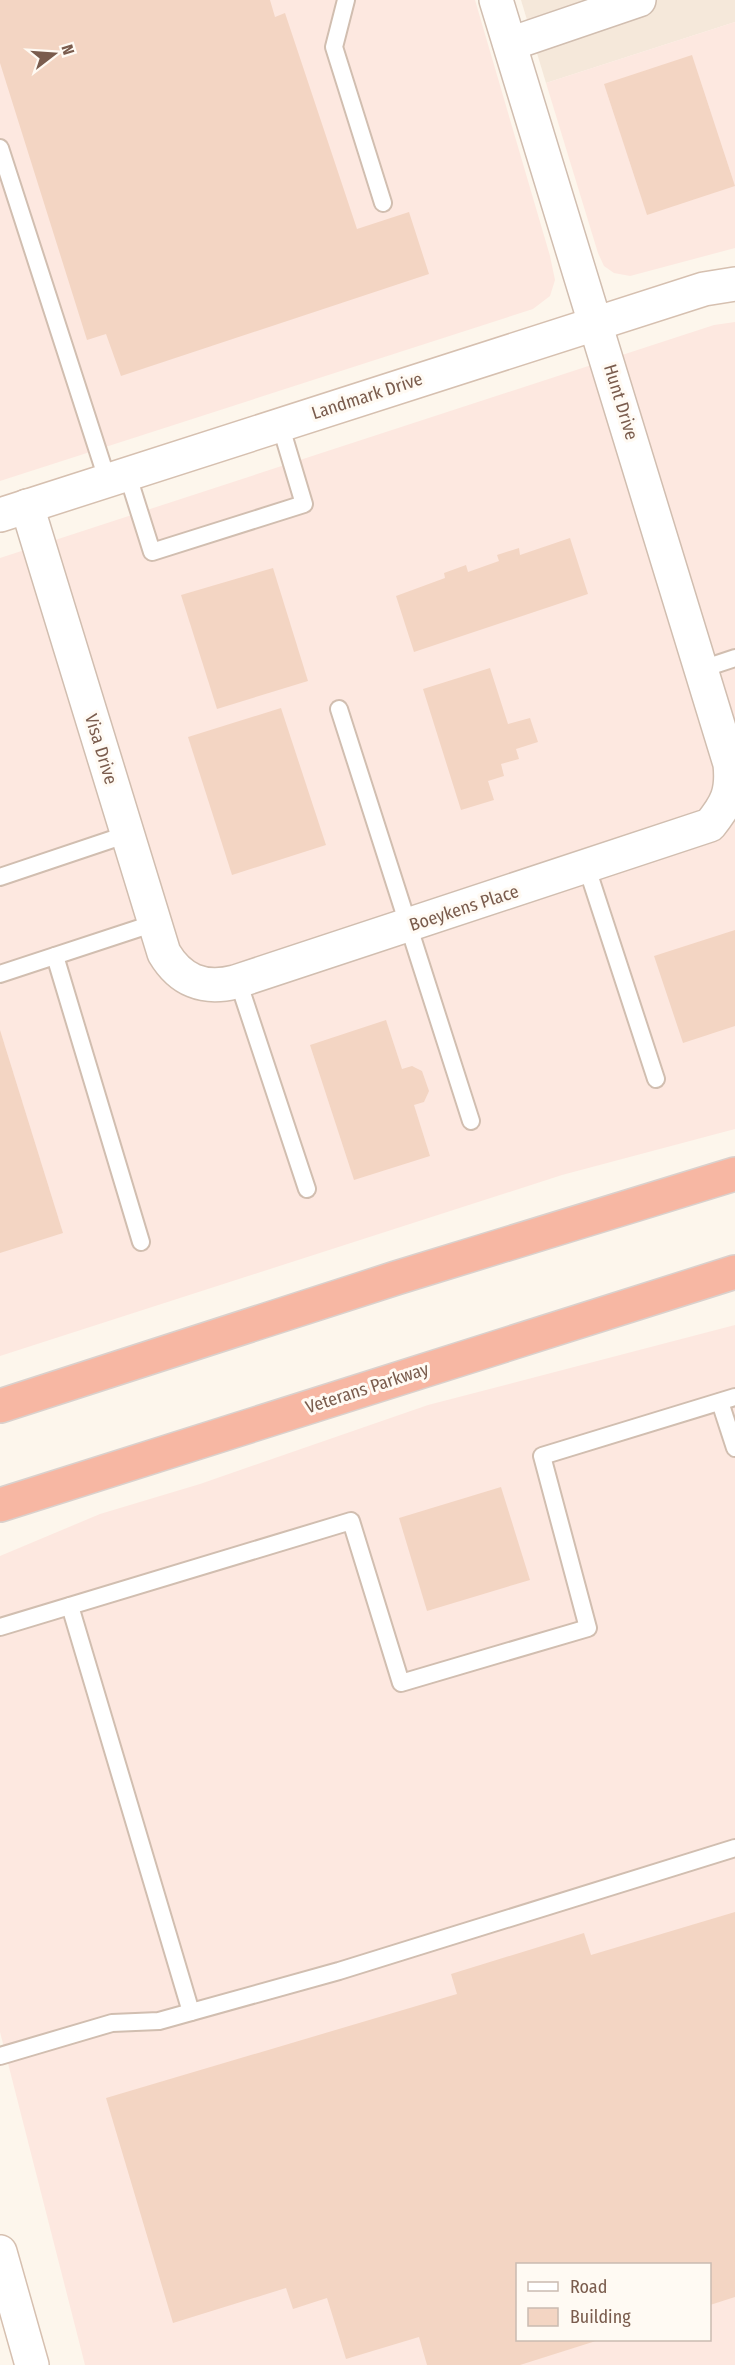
<svg xmlns="http://www.w3.org/2000/svg" width="735" height="2365" viewBox="0 0 735 2365" font-family="'Fira Sans Condensed',sans-serif">
  <style>
    .residential { fill: #f5e8da }
    .commercial { fill: #fde8e0; fill-rule: evenodd }
    .building { fill: #f3d5c3 }
    .lines { fill: none; stroke-linecap: round; stroke-linejoin: round }
    .lane-casing { stroke: #d1beb0; stroke-width: 20 }
    .street-casing { stroke: #d1beb0; stroke-width: 36 }
    .secondary-casing { stroke: #d6c0b0; stroke-width: 36 }
    .highway-casing { stroke: #dad1cd; stroke-width: 36 }
    .lane { stroke: #fff; stroke-width: 16 }
    .street { stroke: #fff; stroke-width: 33 }
    .secondary { stroke: #fff; stroke-width: 33 }
    .highway { stroke: #f7b7a3; stroke-width: 33 }
    .labels { text-anchor: middle; dominant-baseline: central; stroke-width: 6; stroke-linejoin: round; paint-order: stroke }
    .street-label { font-size: 18px; fill: #7a5c4d; stroke: #fffaf3 }
  </style>
  <rect width="100%" height="100%" fill="#fdf6ec"/>
  <!-- residential -->
  <path class="residential" d="M521,0H735V22L546,83Z"/>
  <!-- commercial -->
  <g class="commercial">
    <path d="M0,0H475L550,256L555,280L550,296L533,309L0,481Z"/>
    <path d="M735,22V248L630,276L614,273L604,266L598,253L546,83Z"/>
    <path d="M735,322V1129L562,1175L0,1356V558L714,325Z"/>
    <path d="M735,1325V2365H85L0,2032V1556L100,1514L200,1484L428,1405ZM518,2264H710V2340H518Z"/>
  </g>
  <!-- building -->
  <g class="building">
    <path d="M0,0H270L275,17L285,13L357,229L409,212L429,274L121,376L106,334L87,340L0,63Z"/>
    <path d="M692,55L735,186L647,215L604,84Z"/>
    <path d="M570,538L588,594L414,652L396,596L445,578L444,573L466,565L468,572L499,561L497,555L519,548L520,555Z"/>
    <path d="M273,568L308,681L217,709L181,595Z"/>
    <path d="M490,668L508,724L530,718L538,742L516,749L519,759L501,764L504,776L488,781L494,800L461,810L423,689Z"/>
    <path d="M281,708L326,845L232,875L188,737Z"/>
    <path d="M735,930V1026L683,1043L654,956Z"/>
    <path d="M386,1020L402,1069L412,1066L422,1071L429,1091L424,1102L414,1105L430,1156L354,1180L310,1045Z"/>
    <path d="M0,1030L63,1233L0,1253Z"/>
    <path d="M501,1487L530,1580L427,1611L399,1518Z"/>
    <path d="M735,1912V2297L710,2305V2264H518V2340H599L520,2365H427L419,2337L346,2359L327,2298L293,2309L286,2288L173,2323L106,2098L457,1994L451,1974L584,1933L591,1955Z"/>
  </g>
  <g class="lines">
    <!-- lane casing -->
    <g class="lane-casing">
      <g id="lane">
        <path d="M346,0L334,47L383,203"/>
        <path d="M0,148L107,479"/>
        <path d="M127,473L152,552L304,504L280,424"/>
        <path d="M702,669L735,658"/>
        <path d="M339,709L471,1121"/>
        <path d="M587,868L656,1079"/>
        <path d="M0,877L128,834"/>
        <path d="M55,956L141,1242"/>
        <path d="M0,974L155,923"/>
        <path d="M238,981L307,1189"/>
        <path d="M720,1402L735,1448"/>
        <path d="M70,1606L191,2012"/>
        <path d="M0,1627L351,1521L401,1683L588,1628L542,1456L735,1397"/>
        <path d="M0,2056L112,2023L159,2021L339,1971L735,1848"/>
      </g>
    </g>
    <!-- street casing -->
    <g class="street-casing">
      <g id="street">
        <path d="M510,44L639,0"/>
        <path d="M27,506L164,953C180,980 203,990 235,982L710,825C727,804 733,792 730,764L496,0"/>
      </g>
    </g>
    <!-- secondary casing -->
    <g class="secondary-casing">
      <g id="secondary">
        <path d="M0,515L704,289L735,284"/>
        <path d="M0,2252L32,2365"/>
      </g>
    </g>
    <!-- highway casing -->
    <g class="highway-casing">
      <g id="highway">
        <path d="M0,1406L396,1278L735,1174"/>
        <path d="M0,1505L735,1272"/>
      </g>
    </g>
    <!-- lane -->
    <use href="#lane" class="lane"/>
    <!-- street -->
    <use href="#street" class="street"/>
    <!-- secondary -->
    <use href="#secondary" class="secondary"/>
    <!-- highway -->
    <use href="#highway" class="highway"/>
  </g>
  <g class="labels">
    <!-- street labels -->
    <g class="street-label">
      <text transform="translate(367 396) rotate(-18)">Landmark Drive</text>
      <text transform="translate(621 402) rotate(73)">Hunt Drive</text>
      <text transform="translate(101 749) rotate(73)">Visa Drive</text>
      <text transform="translate(464 908) rotate(-18)">Boeykens Place</text>
      <text transform="translate(367 1388) rotate(-18)">Veterans Parkway</text>
    </g>
  </g>
  <!-- legend -->
  <rect x="516" y="2263" width="195" height="78" fill="#fffaf3" stroke="#cabbb1" stroke-width="1.5"/>
  <rect x="528" y="2282" width="30" height="9" fill="#ffffff" stroke="#cabbb1" stroke-width="1.5"/>
  <text x="570" y="2293" font-size="18" fill="#7a5c4d">Road</text>
  <rect x="528" y="2308" width="30" height="18" fill="#f3d5c3" stroke="#cabbb1" stroke-width="1.5"/>
  <text x="570" y="2323" font-size="18" fill="#7a5c4d">Building</text>
  <!-- north arrow -->
  <g transform="translate(54 54) rotate(73)" stroke="#fffaf3" stroke-width="4.5" paint-order="stroke">
  <path d="M0-4.5L10 22L0 15L-10 22Z" fill="#7a5c4d"/>
  <text y="-9" font-size="16" font-weight="bold" text-anchor="middle" fill="#7a5c4d">N</text>
  </g>
</svg>
